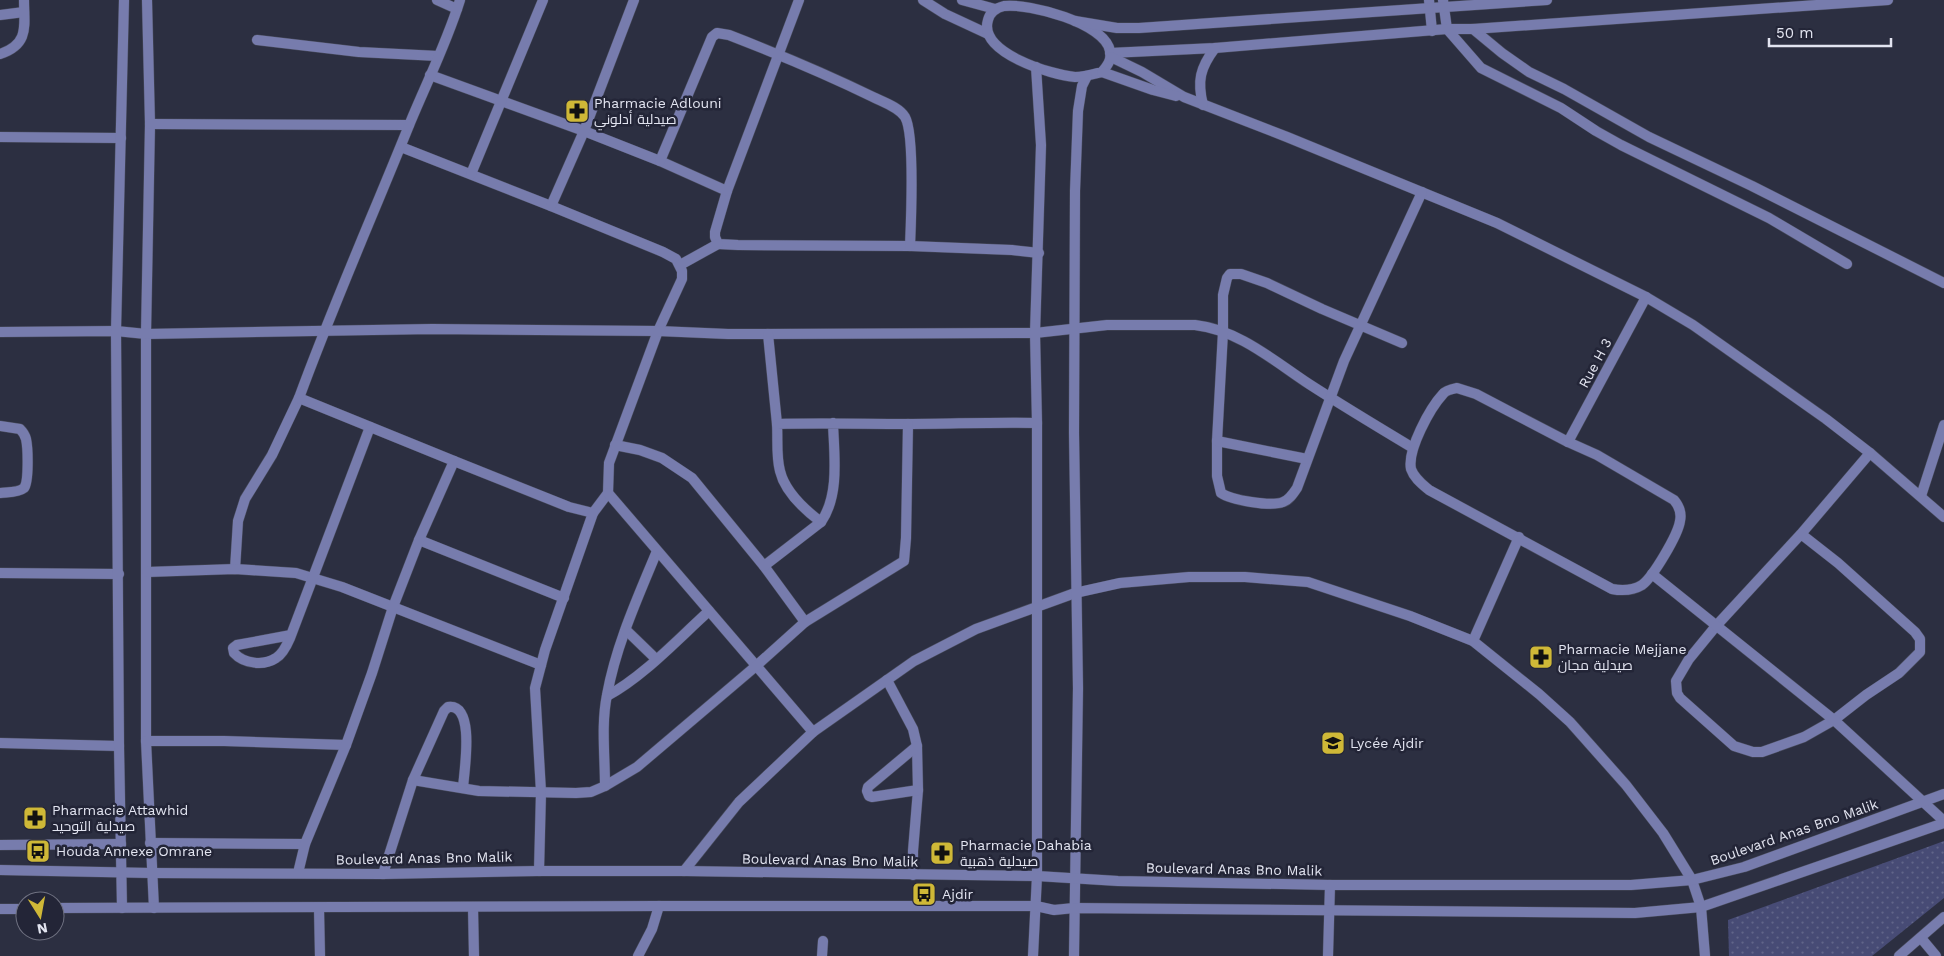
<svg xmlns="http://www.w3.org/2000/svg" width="1944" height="956" viewBox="0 0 1944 956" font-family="'Work Sans',Cairo,sans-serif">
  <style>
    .park { fill: url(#park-dots) }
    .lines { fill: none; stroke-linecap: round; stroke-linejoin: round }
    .minor-casing { stroke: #494c5d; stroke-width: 11 }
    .tertiary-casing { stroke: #494c5d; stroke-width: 11 }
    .minor { stroke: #777cad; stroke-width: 10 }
    .tertiary { stroke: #777cad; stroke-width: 10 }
    .labels { text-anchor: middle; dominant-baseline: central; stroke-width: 5; stroke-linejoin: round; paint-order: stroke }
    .poi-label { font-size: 14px; fill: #e2e4f0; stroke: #232537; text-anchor: start }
    .street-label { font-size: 14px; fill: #e2e4f0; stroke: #232537 }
  </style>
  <defs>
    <pattern id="park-dots" width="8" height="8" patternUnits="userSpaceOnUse" patternTransform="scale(1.25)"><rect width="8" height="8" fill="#474b75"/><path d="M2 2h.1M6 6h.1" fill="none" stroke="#616589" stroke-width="1.8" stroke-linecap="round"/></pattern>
  </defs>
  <rect width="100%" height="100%" fill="#2c2f41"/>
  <!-- park -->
  <path class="park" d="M1944,841V898L1872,956H1729L1728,920Z"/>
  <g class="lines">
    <!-- minor casing -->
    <g class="minor-casing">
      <g id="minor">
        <path d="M147,0L150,124L146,334V741L154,908"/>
        <path d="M437,0L457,9"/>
        <path d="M799,0L727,191L715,232V237L718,244L738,245L910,246L1012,250L1039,253"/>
        <path d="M923,0L945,14L988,34"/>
        <path d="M962,0L995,9"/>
        <path d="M1429,0L1432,31"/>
        <path d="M1443,0L1447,29L1481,68L1561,108L1596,131L1621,145L1769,218L1847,264"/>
        <path d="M1004,6C1029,3 1105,23 1110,51C1112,60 1107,66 1102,72C1094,74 1084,77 1075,77C1052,75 978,53 988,20C990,12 996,8 1004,6Z"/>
        <path d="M0,15L24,12"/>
        <path d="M1075,21L1117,28H1139L1547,0"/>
        <path d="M1473,29L1502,53L1529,72L1564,89L1649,137L1752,186L1944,283"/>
        <path d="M257,40L359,52L438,56"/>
        <path d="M1110,53L1215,48L1447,29H1473L1888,0"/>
        <path d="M0,54C30,44 24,25 24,0"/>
        <path d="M1111,57L1142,72L1184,97L1287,137L1497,223L1646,297L1693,325L1826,419L1870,453L1944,517"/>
        <path d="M1102,72L1153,90L1176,96"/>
        <path d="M430,75L584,131L660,161L727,191"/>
        <path d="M1203,105C1197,81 1200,68 1215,48"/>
        <path d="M150,124L409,125"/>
        <path d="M0,137L121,138"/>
        <path d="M401,147L551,206L663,252L676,259L682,271V279L658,331L609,463L608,493L593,513L569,507L454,461"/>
        <path d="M660,161L712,37L717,33L729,35C778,54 826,74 873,97C883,102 899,107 905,117C915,134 911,222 910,246"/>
        <path d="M471,174L543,0"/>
        <path d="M551,206L584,131L634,0"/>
        <path d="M680,265L718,244"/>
        <path d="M0,332L116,331L146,334L432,329L658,331L728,334L1035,333L1107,325H1195C1239,330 1274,361 1309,384C1343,406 1378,427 1413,448"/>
        <path d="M768,334L777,424"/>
        <path d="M1402,343L1322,309L1267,283L1241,274H1230L1227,278L1223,295V332L1217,441V476L1221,493C1231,500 1271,507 1283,502C1289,500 1293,494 1297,488L1344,361L1422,192"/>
        <path d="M1457,388L1476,394L1568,442L1597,455L1674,500C1679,506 1682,512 1680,521C1678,535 1653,577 1642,585C1632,591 1622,591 1612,589L1429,490C1422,484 1414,478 1411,469C1407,450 1430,408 1443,394C1446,390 1452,389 1457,388Z"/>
        <path d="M833,423C834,454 840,495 821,522C805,510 785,492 780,471C776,456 778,440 777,424C820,423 864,424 907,424C950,424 993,422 1037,423"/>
        <path d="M0,426L20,429C23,432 25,435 26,439C28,448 29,482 24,488C18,493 7,492 0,493"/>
        <path d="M1217,441L1307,459"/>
        <path d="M1568,442L1646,297"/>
        <path d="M615,445L640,450L662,458L692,478L764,566L805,622"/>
        <path d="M608,493L813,732"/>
        <path d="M1921,496L1944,425"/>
        <path d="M1801,534L1838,563L1915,632L1920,639V652L1899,673L1866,695L1834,720L1804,737L1762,752H1753L1734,746L1680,698L1677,693L1676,681L1689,659L1716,626L1801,534L1870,453"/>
        <path d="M419,540L564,598"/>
        <path d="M764,566L821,522"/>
        <path d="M235,569L238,521L245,499L272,455L299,398"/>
        <path d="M147,572L235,569L296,573L342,587L541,665"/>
        <path d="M0,573L119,574"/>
        <path d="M1652,574L1834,720L1944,821"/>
        <path d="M626,630L656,659"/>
        <path d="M291,635L237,645L233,648L234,653C244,664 264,666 276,658C283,654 287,645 290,638L370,427"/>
        <path d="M1473,641L1519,537"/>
        <path d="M887,680L913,729L917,746L918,790L913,851V875"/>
        <path d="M607,696C643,677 679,638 709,611"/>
        <path d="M146,741H224L346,745"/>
        <path d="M0,743L119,746"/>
        <path d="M917,746L868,787L867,791L869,796L872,797L918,790"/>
        <path d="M413,780L479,791L576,793L591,792L605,786L637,767L756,666L805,622L904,561L906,538L908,424"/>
        <path d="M605,786C605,756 601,724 607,695C616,645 638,597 657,551"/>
        <path d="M150,843L305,844"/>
        <path d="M0,845L121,844"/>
        <path d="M539,871L541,792L535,688L545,650L593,513"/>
        <path d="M684,871L739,802L813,732L914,661L976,629L1075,593L1120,583L1189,577H1245L1308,582L1410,616L1473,641L1539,694L1570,722L1626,785L1663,833L1692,880L1701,907L1705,956"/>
        <path d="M298,873L305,844L346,745L372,673L393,607L419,540L454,461L299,398C333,305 373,215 410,123C427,82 447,42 460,0"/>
        <path d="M383,874L413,780L444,711L448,707C476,703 464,771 463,788"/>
        <path d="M473,907L474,956"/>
        <path d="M122,908L119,746L116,331L124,0"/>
        <path d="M319,908L320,956"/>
        <path d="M1921,938L1936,956"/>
        <path d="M638,956L652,929L659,906"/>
        <path d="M822,956L823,941"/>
        <path d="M1033,956L1037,876V423L1035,333L1041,145L1036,67"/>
        <path d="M1074,956L1078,688L1074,433L1075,191L1078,111L1082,86L1087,76"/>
        <path d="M1328,956L1330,885"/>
        <path d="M1899,956L1944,917"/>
      </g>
    </g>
    <!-- tertiary casing -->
    <g class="tertiary-casing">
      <g id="tertiary">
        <path d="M0,870L151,873L383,874L539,871H684L1037,876L1118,881L1330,885H1631L1692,880L1744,867L1944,794"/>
        <path d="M55,908L659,906H1036L1054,910L1074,908L1635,913L1701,907L1944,823"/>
        <path d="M0,909H25"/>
      </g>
    </g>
    <!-- minor -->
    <use href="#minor" class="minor"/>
    <!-- tertiary -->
    <use href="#tertiary" class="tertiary"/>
  </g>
  <!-- icons -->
  <defs>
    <g id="pharmacy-square" transform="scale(1.25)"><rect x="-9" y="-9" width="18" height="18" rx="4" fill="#cfb837" stroke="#232537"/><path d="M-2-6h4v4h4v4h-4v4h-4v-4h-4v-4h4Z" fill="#111"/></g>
    <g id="school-square" transform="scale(1.25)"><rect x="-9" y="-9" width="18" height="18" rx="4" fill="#cfb837" stroke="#232537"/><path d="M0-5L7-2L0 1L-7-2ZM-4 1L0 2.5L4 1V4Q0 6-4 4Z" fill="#111"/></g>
    <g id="bus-square" transform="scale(1.25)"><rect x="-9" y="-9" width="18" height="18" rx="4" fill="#cfb837" stroke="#232537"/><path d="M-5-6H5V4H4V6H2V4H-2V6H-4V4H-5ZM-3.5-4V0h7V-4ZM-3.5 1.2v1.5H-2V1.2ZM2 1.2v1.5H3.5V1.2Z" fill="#111"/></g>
  </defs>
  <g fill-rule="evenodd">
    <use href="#pharmacy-square" x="577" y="111"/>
    <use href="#pharmacy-square" x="1541" y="657"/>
    <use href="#school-square" x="1333" y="743"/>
    <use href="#pharmacy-square" x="35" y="818"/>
    <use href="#bus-square" x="38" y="851"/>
    <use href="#pharmacy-square" x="942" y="853"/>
    <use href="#bus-square" x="924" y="894"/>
  </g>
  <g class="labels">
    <!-- poi labels -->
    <g class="poi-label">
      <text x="594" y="103">Pharmacie Adlouni<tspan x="594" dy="16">صيدلية أدلوني</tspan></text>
      <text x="1558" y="649">Pharmacie Mejjane<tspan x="1558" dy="16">صيدلية مجان</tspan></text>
      <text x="1350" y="743">Lycée Ajdir</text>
      <text x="52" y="810">Pharmacie Attawhid<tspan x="52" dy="16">صيدلية التوحيد</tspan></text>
      <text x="960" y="845">Pharmacie Dahabia<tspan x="960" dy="16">صيدلية ذهبية</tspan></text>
      <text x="56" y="851">Houda Annexe Omrane</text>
      <text x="942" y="894">Ajdir</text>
    </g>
    <!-- street labels -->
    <g class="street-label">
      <text transform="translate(1595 363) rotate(-62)">Rue H 3</text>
      <text transform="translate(1794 832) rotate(-19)">Boulevard Anas Bno Malik</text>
      <text transform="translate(424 858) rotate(-1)">Boulevard Anas Bno Malik</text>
      <text transform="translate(830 860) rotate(1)">Boulevard Anas Bno Malik</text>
      <text transform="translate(1234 869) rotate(1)">Boulevard Anas Bno Malik</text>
    </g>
  </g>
  <!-- north arrow -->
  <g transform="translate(40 916) rotate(169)"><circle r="24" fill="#232537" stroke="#6f7181"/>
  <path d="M0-4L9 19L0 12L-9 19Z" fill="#cfb837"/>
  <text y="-8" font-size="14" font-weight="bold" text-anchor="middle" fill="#e2e4f0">N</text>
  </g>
  <!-- scale -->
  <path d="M1769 38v8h122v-8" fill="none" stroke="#e2e4f0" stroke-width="2.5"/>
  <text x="1776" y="38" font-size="15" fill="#e2e4f0" stroke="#232537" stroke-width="4" paint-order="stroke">50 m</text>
</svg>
